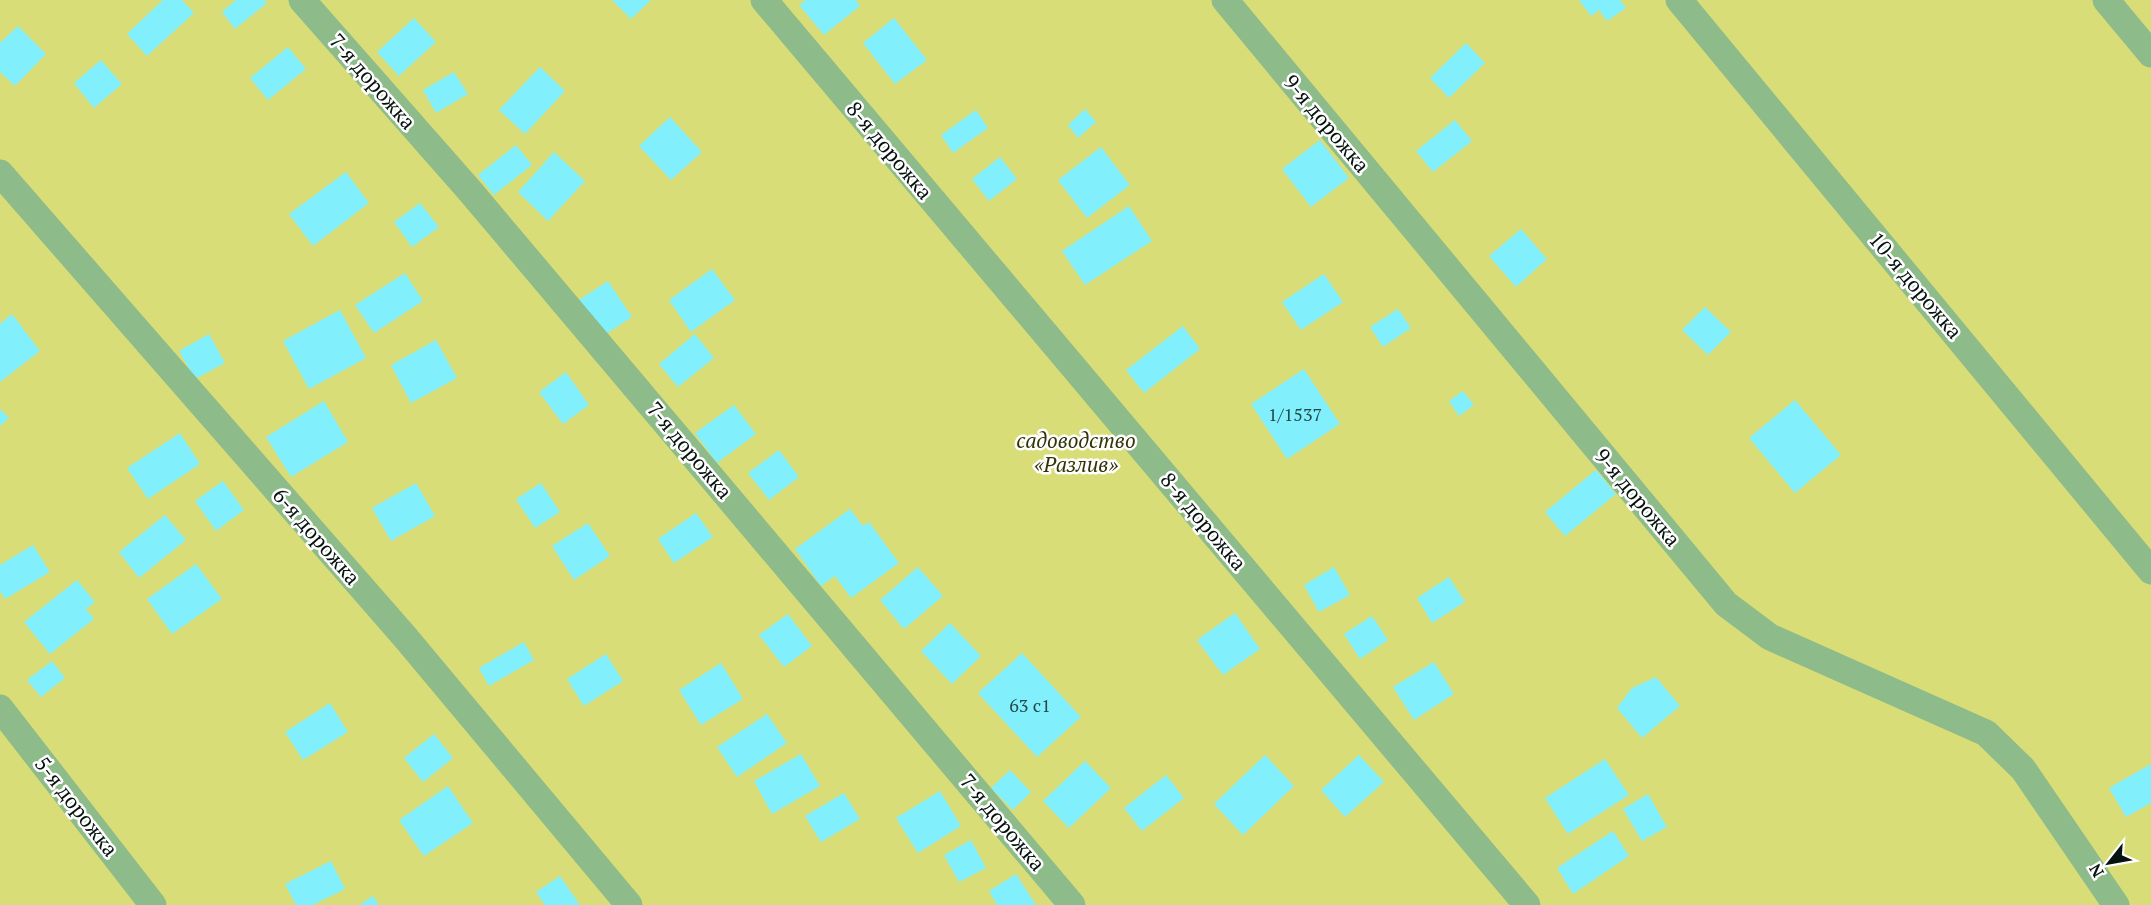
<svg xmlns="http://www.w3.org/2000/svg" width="2151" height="905" viewBox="0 0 2151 905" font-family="'PT Serif',serif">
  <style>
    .green { fill: #d9dd77 }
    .building { fill: #81effc }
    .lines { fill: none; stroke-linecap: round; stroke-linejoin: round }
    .minor { stroke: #8ebb8a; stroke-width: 27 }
    .labels { text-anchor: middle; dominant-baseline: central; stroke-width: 5; stroke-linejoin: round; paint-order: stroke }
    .number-label { font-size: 18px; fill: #24494a }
    .street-label { font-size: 21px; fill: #05120e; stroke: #fff }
    .park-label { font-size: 21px; font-style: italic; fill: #333406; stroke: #fff }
  </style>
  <rect width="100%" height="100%" fill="#d5fcf0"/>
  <!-- green -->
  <rect class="green" x="0" y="0" width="2151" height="905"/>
  <!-- building -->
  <g class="building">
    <path d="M163,0H182L194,13L147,56L127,34Z"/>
    <path d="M236,0H264L267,3L235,29L222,12Z"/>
    <path d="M612,0H651L631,19Z"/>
    <path d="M806,0H856L860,6L824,35L799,5Z"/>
    <path d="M1579,0H1620L1626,8L1607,21L1599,10L1591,16Z"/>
    <path d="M414,18L436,42L399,76L377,52Z"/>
    <path d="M894,18L927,60L895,84L863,43Z"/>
    <path d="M18,26L46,54L15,86L0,72V43Z"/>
    <path d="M1466,43L1485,63L1449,98L1430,78Z"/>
    <path d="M288,47L306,69L268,100L250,78Z"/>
    <path d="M101,60L122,84L94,108L74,83Z"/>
    <path d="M540,67L565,91L525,134L499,110Z"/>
    <path d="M454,72L468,94L436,113L423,90Z"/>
    <path d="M1085,109L1096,122L1078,138L1068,125Z"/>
    <path d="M976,110L988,128L953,153L941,135Z"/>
    <path d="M670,117L702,152L671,180L639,146Z"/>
    <path d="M1455,120L1472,141L1433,172L1416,151Z"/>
    <path d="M1320,140L1349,178L1311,207L1282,169Z"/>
    <path d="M516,145L532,165L494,195L478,175Z"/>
    <path d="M1101,147L1130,185L1087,218L1058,180Z"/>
    <path d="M554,152L585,181L548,221L518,192Z"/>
    <path d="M1000,157L1017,179L989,201L972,179Z"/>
    <path d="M346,172L369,203L313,246L289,214Z"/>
    <path d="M420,203L439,227L412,247L394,222Z"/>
    <path d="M1129,206L1152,241L1085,285L1062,251Z"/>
    <path d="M1521,229L1547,259L1516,287L1489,256Z"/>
    <path d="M712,269L735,300L691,332L669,300Z"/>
    <path d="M405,273L423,301L374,333L355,305Z"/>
    <path d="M1324,274L1343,302L1301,330L1282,302Z"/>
    <path d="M608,281L632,317L603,336L579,300Z"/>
    <path d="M1705,307L1731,332L1708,355L1682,330Z"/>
    <path d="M1398,309L1411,328L1383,347L1370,327Z"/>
    <path d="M340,310L366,358L309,389L283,341Z"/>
    <path d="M12,314L40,351L0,382V324Z"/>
    <path d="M1183,326L1200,349L1144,393L1126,370Z"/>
    <path d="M209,334L225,363L195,379L179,351Z"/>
    <path d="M695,334L714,358L678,387L659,364Z"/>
    <path d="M436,340L457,378L411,403L391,365Z"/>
    <path d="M1304,369L1340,424L1287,459L1251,404Z"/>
    <path d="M566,372L589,405L563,424L539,392Z"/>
    <path d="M1463,391L1474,405L1459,416L1449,401Z"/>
    <path d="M1795,400L1841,455L1795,493L1749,438Z"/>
    <path d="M324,401L348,442L291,477L266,437Z"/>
    <path d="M734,405L756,434L717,463L695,433Z"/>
    <path d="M0,409L9,418L0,426Z"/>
    <path d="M180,433L200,464L148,499L127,468Z"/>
    <path d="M779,450L799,477L769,500L748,473Z"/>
    <path d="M1596,470L1616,494L1565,536L1545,512Z"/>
    <path d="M223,481L244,510L216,531L195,501Z"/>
    <path d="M416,483L435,516L391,541L372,508Z"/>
    <path d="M541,483L560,512L535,528L516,499Z"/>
    <path d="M850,509L863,526L869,522L899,563L851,598L835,576L821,586L795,549Z"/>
    <path d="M696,513L713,537L674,563L658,539Z"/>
    <path d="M165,515L186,540L139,578L119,552Z"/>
    <path d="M588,523L610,556L574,580L552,546Z"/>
    <path d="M33,545L50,572L5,599L0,591V565Z"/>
    <path d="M196,564L222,599L172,634L147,599Z"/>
    <path d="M918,567L943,596L904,629L880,600Z"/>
    <path d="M1334,567L1350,595L1319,612L1304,585Z"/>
    <path d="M1449,577L1465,602L1432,623L1417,598Z"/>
    <path d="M77,580L95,602L86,609L94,619L50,654L24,622Z"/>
    <path d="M1235,613L1260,649L1223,675L1197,640Z"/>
    <path d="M788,614L812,646L784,667L759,635Z"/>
    <path d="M1372,616L1388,640L1360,659L1344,634Z"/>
    <path d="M950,623L981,656L952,684L921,651Z"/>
    <path d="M524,642L534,660L489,686L479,668Z"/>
    <path d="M1022,653L1081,717L1037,757L978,693Z"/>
    <path d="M606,654L623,681L584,706L567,679Z"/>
    <path d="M52,661L65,678L41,697L27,680Z"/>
    <path d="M1434,662L1454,694L1414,720L1393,687Z"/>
    <path d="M721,663L743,699L701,725L679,690Z"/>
    <path d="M1656,677L1680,706L1642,738L1617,708L1632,688Z"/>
    <path d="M330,703L348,732L303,760L285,732Z"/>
    <path d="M767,714L787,743L737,777L717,747Z"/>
    <path d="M434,734L453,758L423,782L404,758Z"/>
    <path d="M801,754L820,786L772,814L754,781Z"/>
    <path d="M1265,755L1294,786L1243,835L1214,804Z"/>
    <path d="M1359,755L1384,782L1345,817L1321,790Z"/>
    <path d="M1605,759L1629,795L1568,834L1545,798Z"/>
    <path d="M1085,761L1111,788L1069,828L1043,801Z"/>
    <path d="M2151,764V803L2126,817L2109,788Z"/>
    <path d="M1010,770L1031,792L1013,810L991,788Z"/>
    <path d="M1166,775L1184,798L1142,831L1124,808Z"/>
    <path d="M448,786L473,823L424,856L399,820Z"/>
    <path d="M940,791L961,826L918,853L896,818Z"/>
    <path d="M844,793L860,819L821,842L805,816Z"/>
    <path d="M1648,794L1667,827L1642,841L1623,809Z"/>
    <path d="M1613,831L1629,856L1573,894L1557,868Z"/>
    <path d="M971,840L986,868L959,882L944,855Z"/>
    <path d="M331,861L345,889L313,905H296L285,884Z"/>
    <path d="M1016,874L1036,905H997L989,891Z"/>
    <path d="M560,876L580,905H545L536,892Z"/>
    <path d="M373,896L379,905H359Z"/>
  </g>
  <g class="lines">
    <!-- minor -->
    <g class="minor">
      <path d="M302,0L470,191L1072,905"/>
      <path d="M764,0L1527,905"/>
      <path d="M1225,0L1726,604L1770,637L1986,733L2023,769L2116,905"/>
      <path d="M1679,0L2151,571"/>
      <path d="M2106,0L2151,54"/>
      <path d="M0,173L405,637L629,905"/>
      <path d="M0,708L153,905"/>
    </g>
  </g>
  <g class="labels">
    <!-- number labels -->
    <g class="number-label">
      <text x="1295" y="414">1/1537</text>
      <text x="1030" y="705">63 с1</text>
    </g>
    <!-- street labels -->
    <g class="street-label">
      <text transform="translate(373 81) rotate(49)">7-я дорожка</text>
      <text transform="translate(1327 123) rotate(50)">9-я дорожка</text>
      <text transform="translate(890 150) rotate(50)">8-я дорожка</text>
      <text transform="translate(1916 285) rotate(50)">10-я дорожка</text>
      <text transform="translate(690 450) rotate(50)">7-я дорожка</text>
      <text transform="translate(1638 497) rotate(50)">9-я дорожка</text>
      <text transform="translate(1204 521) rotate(50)">8-я дорожка</text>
      <text transform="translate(317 536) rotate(49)">6-я дорожка</text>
      <text transform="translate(77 806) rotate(52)">5-я дорожка</text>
      <text transform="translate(1003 822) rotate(50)">7-я дорожка</text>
    </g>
    <!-- park labels -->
    <g class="park-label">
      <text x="1076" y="440">садоводство<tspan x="1076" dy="24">«Разлив»</tspan></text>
    </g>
  </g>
  <!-- north arrow -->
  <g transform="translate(2109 863) rotate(239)" stroke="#ffffff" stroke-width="4.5" paint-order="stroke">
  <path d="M0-4.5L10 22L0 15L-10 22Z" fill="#05120e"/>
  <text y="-9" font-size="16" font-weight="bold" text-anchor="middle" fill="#05120e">N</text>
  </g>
</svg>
